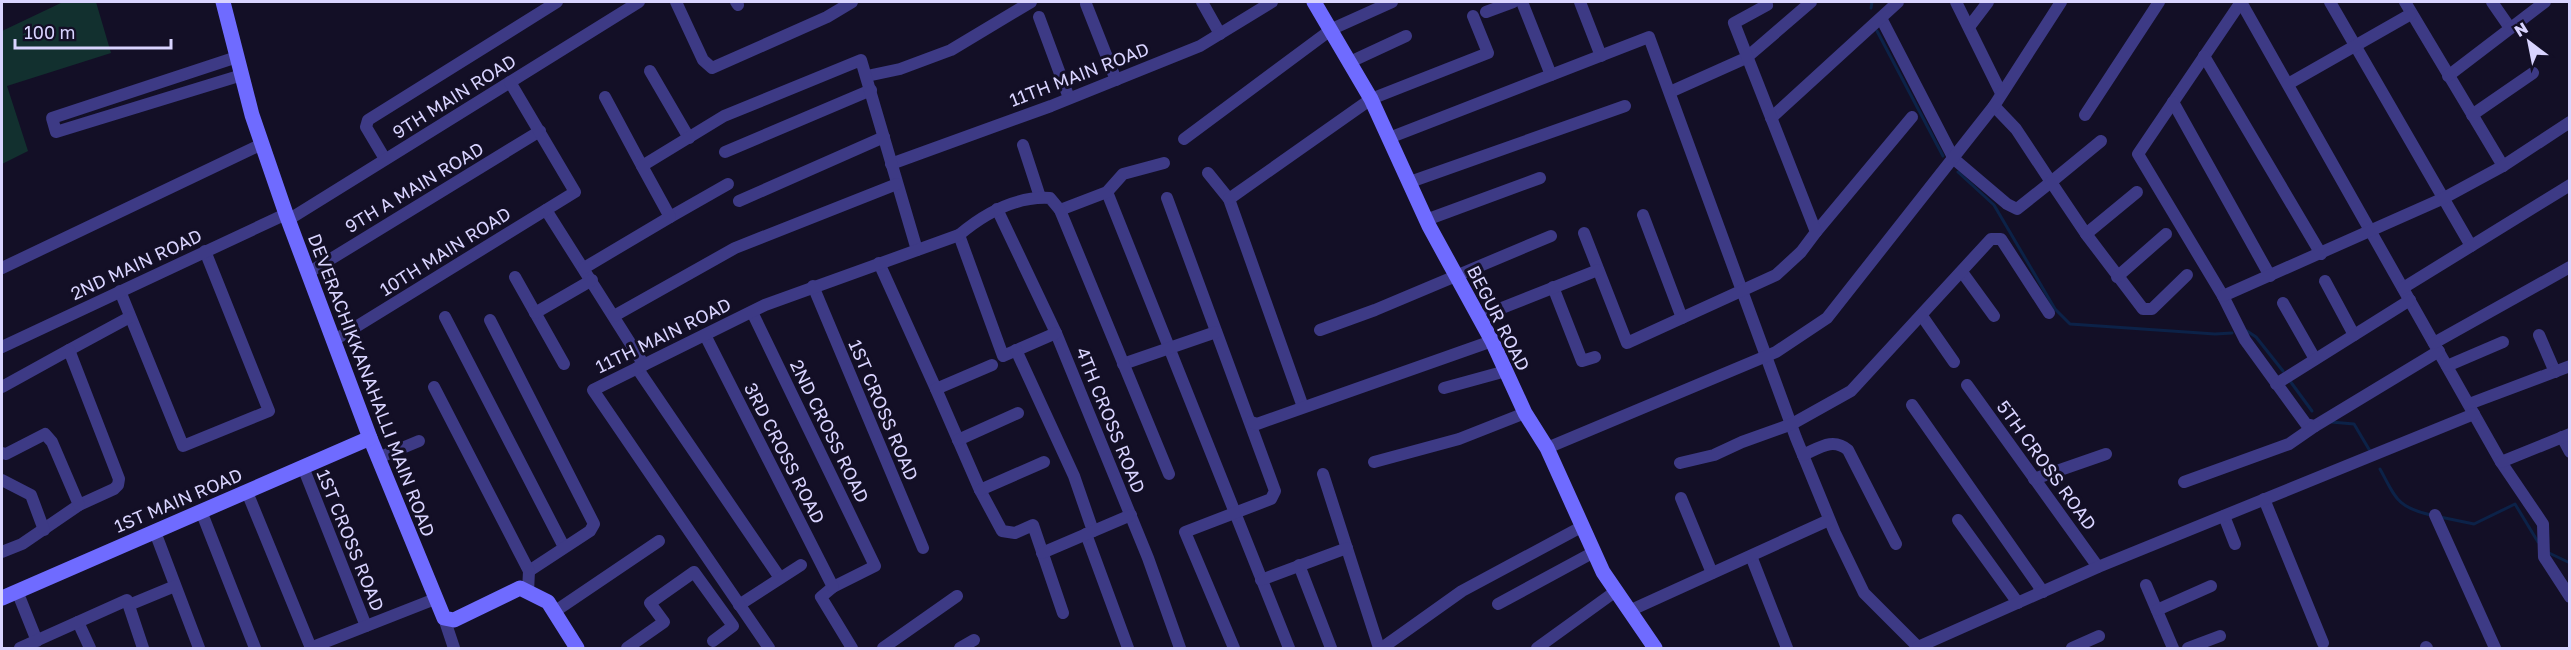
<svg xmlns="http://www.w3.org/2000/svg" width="2571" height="650" viewBox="0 0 2571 650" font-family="'Golos Text',sans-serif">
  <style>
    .green { fill: #12302f }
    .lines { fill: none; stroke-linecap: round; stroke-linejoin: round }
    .stream { stroke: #0c2248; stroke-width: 3 }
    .street { stroke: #3d3a85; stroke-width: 12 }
    .secondary { stroke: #6f6bff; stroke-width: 15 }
    .labels { text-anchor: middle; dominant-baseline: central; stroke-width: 6; stroke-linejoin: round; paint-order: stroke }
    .street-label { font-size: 18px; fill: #d9d4ff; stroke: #130f26 }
  </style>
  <rect width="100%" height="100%" fill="#130f26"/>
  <!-- green -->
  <path class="green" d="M63,2H96L111,53L7,86L28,151L2,164V31Z"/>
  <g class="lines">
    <!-- stream -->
    <g class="stream">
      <path d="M1871,8L1872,2"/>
      <path d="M1877,31L1943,156"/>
      <path d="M1958,172L1994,205L2055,309L2070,324L2215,334L2232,333"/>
      <path d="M2247,331L2256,337L2283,371"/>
      <path d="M2290,381L2312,411"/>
      <path d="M2331,422L2354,424L2370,451"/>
      <path d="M2380,469C2396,498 2396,507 2431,515"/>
      <path d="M2440,517L2474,524L2515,504L2538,542"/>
      <path d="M2547,552L2570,563"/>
    </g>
    <!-- street -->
    <g class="street">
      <path d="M676,2L703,60L712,68L827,17L852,2"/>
      <path d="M736,2L738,5"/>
      <path d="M1202,2L1220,34"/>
      <path d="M1522,2L1551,75"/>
      <path d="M1580,2L1601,56"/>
      <path d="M1956,2L2001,93"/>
      <path d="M2241,2L2501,462L2543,524L2544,557L2570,597"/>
      <path d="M2241,2L2138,154L2223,296L2245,340L2306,424L2315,426L2439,351"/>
      <path d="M2330,2L2471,246"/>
      <path d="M2405,2L2503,166"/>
      <path d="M2492,2L2510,28"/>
      <path d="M1086,4L1116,80"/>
      <path d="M1486,12L1513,2"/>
      <path d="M1039,17L1069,98"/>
      <path d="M1881,18L1954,159L2007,204L2017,209L2051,182L2016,129L1994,106"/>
      <path d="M1969,27L1988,2"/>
      <path d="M2204,56L2321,254"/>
      <path d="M237,57L52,118L56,132L242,75"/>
      <path d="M1350,62L1406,36"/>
      <path d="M650,71L689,138"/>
      <path d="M867,76L900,69L951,50L1031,2"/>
      <path d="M2448,76L2545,2"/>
      <path d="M2288,84L2411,14"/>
      <path d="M1670,92L1746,58L1811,2"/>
      <path d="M605,97L642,166"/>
      <path d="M2173,102L2270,276"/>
      <path d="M2085,115L2159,2"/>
      <path d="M2472,115L2533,73"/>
      <path d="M1771,118L1898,2"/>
      <path d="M1389,138L1649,37L1796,438L1835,533L1864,593L1919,648"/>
      <path d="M1184,139L1332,29L1392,2"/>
      <path d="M2101,141L2051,182L2086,234L2143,309H2152L2187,275"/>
      <path d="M1023,145L1040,197"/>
      <path d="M725,152L871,90"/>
      <path d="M385,159L366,127L368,120L557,2"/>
      <path d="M891,164L1051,106L1200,46L1272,2"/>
      <path d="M1208,173L1229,199L1303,407"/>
      <path d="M1410,182L1625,106"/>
      <path d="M1107,192L1289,648"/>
      <path d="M1167,198L1275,491L1271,499L1185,532L1234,648"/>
      <path d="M1229,199L1371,99L1488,53L1473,16"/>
      <path d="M739,201L884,137"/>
      <path d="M997,209L1056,333L1148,558L1180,648"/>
      <path d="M546,210L644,365"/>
      <path d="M1060,210L1107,192L1123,174L1164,163"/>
      <path d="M1643,215L1682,318"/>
      <path d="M670,217L728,184"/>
      <path d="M288,220L639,2"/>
      <path d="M1426,220L1540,178"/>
      <path d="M1816,232L1912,117"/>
      <path d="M1584,233L1627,343L1776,275L1801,252L1816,232L1734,23L1767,5L1766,2"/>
      <path d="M2086,234L2137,192"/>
      <path d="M959,235L1003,356L1056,333"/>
      <path d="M879,263L936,389"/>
      <path d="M2,268L262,144"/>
      <path d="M584,268L670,217L642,166L724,116L861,60L917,250"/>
      <path d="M1962,272L1994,316"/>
      <path d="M308,273L540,131"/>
      <path d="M515,277L564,364"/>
      <path d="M2117,277L2166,234"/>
      <path d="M2325,281L2354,335"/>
      <path d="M813,286L923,548"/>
      <path d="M1553,287L1582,361L1595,357"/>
      <path d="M2403,288L2570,185"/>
      <path d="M120,291L183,446L269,411L205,251"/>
      <path d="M2223,296L2444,198L2503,166L2570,122"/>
      <path d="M2283,303L2315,359"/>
      <path d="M752,312L875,566L833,587L821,597L852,648"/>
      <path d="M535,313L592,280"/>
      <path d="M614,316L735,248L897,184"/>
      <path d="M1922,316L1954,362"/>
      <path d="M445,317L564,547"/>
      <path d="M1479,317L1598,270"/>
      <path d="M490,320L594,524L590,531L529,571"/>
      <path d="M1320,330L1375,310L1551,236"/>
      <path d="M705,335L833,587"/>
      <path d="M2539,335L2555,372"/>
      <path d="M333,341L575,192L510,82"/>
      <path d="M2434,343L2570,267"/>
      <path d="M2,347L286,214"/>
      <path d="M69,350L130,317"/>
      <path d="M1016,350L1074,476L1093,531"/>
      <path d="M1123,364L1216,332"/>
      <path d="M992,365L936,389L980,490L1002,531L1015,533L1033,525L1063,613"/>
      <path d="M2447,366L2503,342"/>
      <path d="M637,368L780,578"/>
      <path d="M2276,384L2410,300"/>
      <path d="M1967,385L2098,567"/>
      <path d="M2,387L69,350L119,479L118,485L114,489L79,505L22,544L2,552"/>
      <path d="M434,387L529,571L528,592"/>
      <path d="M1444,388L1506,371"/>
      <path d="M2469,404L2570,366"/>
      <path d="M1912,405L2043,592"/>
      <path d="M1251,422L1257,424L1492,341"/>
      <path d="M2562,437L2570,452"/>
      <path d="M958,440L1018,413"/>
      <path d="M1547,448L1776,352L1827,318L1994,106L2061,2"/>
      <path d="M2,453L6,454L45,434L52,442L79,505"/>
      <path d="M1803,455C1819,448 1833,437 1848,450L1896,544"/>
      <path d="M378,458L419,441"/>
      <path d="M1374,462L1459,439L1525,413"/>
      <path d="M2501,462L2570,434"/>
      <path d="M1680,463L1714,455L1742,442L1792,424L1851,391L1991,239H2001L2049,313"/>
      <path d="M303,467L366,626"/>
      <path d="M1323,474L1379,648"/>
      <path d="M2034,479L2106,454"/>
      <path d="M2,480L31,495L44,530"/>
      <path d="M2184,482L2289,444L2315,426"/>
      <path d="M980,490L1044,462"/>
      <path d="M247,492L311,648"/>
      <path d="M1681,498L1712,573"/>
      <path d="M2264,499L2323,643"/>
      <path d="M201,511L255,648"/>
      <path d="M2435,515L2495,648"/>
      <path d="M2224,516L2235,544"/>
      <path d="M1958,520L2018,603"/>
      <path d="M155,532L199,648"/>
      <path d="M1086,534L1128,648"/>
      <path d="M1042,553L1131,515"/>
      <path d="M1751,556L1787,648"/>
      <path d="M1299,565L1331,648"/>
      <path d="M1261,580L1347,548"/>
      <path d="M2146,585L2173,648"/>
      <path d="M17,591L37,641"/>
      <path d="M1498,604L1594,552"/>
      <path d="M129,605L175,586"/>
      <path d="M739,605L801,565"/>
      <path d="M2157,610L2211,586"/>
      <path d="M1629,611L1829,520"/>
      <path d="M554,612L659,541"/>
      <path d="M444,618L454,648"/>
      <path d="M78,622L90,648"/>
      <path d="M1918,647L2098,567L2474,414"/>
      <path d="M2426,647L2427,648"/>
      <path d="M20,648L127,600L143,648"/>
      <path d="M310,648L435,599"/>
      <path d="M627,648L664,622L650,603L694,572L733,626L713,641"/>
      <path d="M769,648L593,390L765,305L959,235C984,214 1016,196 1050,198L1060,210L1169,474"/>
      <path d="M883,648L957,596"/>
      <path d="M960,648L974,640"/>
      <path d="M1382,648L1462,591L1583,526"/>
      <path d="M1537,648L1616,591"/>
      <path d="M2072,648L2099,636"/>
      <path d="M2188,648L2220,636"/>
    </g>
    <!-- secondary -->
    <g class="secondary">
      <path d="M223,2L252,115L286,214L370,438L444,618L454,620L520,588L548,602L577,648"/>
      <path d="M1314,2L1371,99L1429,226L1492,341L1525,413L1547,448L1603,572L1655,648"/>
      <path d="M2,598L370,438"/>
    </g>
  </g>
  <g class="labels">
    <!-- street labels -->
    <g class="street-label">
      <text transform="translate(1079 74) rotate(-21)">11TH MAIN ROAD</text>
      <text transform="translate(454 96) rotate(-32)">9TH MAIN ROAD</text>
      <text transform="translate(414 187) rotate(-31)">9TH A MAIN ROAD</text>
      <text transform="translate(445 251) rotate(-32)">10TH MAIN ROAD</text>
      <text transform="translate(136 264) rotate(-25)">2ND MAIN ROAD</text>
      <text transform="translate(1499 318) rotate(63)">BEGUR ROAD</text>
      <text transform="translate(663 335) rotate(-26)">11TH MAIN ROAD</text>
      <text transform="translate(372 385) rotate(69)">DEVERACHIKKANAHALLI MAIN ROAD</text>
      <text transform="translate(884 410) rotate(67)">1ST CROSS ROAD</text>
      <text transform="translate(1111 420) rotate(68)">4TH CROSS ROAD</text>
      <text transform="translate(830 431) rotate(64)">2ND CROSS ROAD</text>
      <text transform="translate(785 453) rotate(63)">3RD CROSS ROAD</text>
      <text transform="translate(2047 465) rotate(54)">5TH CROSS ROAD</text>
      <text transform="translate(178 500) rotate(-23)">1ST MAIN ROAD</text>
      <text transform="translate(351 540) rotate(68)">1ST CROSS ROAD</text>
    </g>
  </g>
  <!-- border -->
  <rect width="2571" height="650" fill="none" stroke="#d9d4ff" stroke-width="6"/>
  <!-- north arrow -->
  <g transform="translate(2529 42) rotate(328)" stroke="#130f26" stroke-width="4.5" paint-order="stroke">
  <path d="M0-4.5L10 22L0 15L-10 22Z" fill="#d9d4ff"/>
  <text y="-9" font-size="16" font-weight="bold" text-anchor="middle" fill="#d9d4ff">N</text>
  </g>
  <!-- scale -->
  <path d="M15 39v9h156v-9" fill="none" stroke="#d9d4ff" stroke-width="3"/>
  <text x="24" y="39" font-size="18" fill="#d9d4ff" stroke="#130f26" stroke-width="4.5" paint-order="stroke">100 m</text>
</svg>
